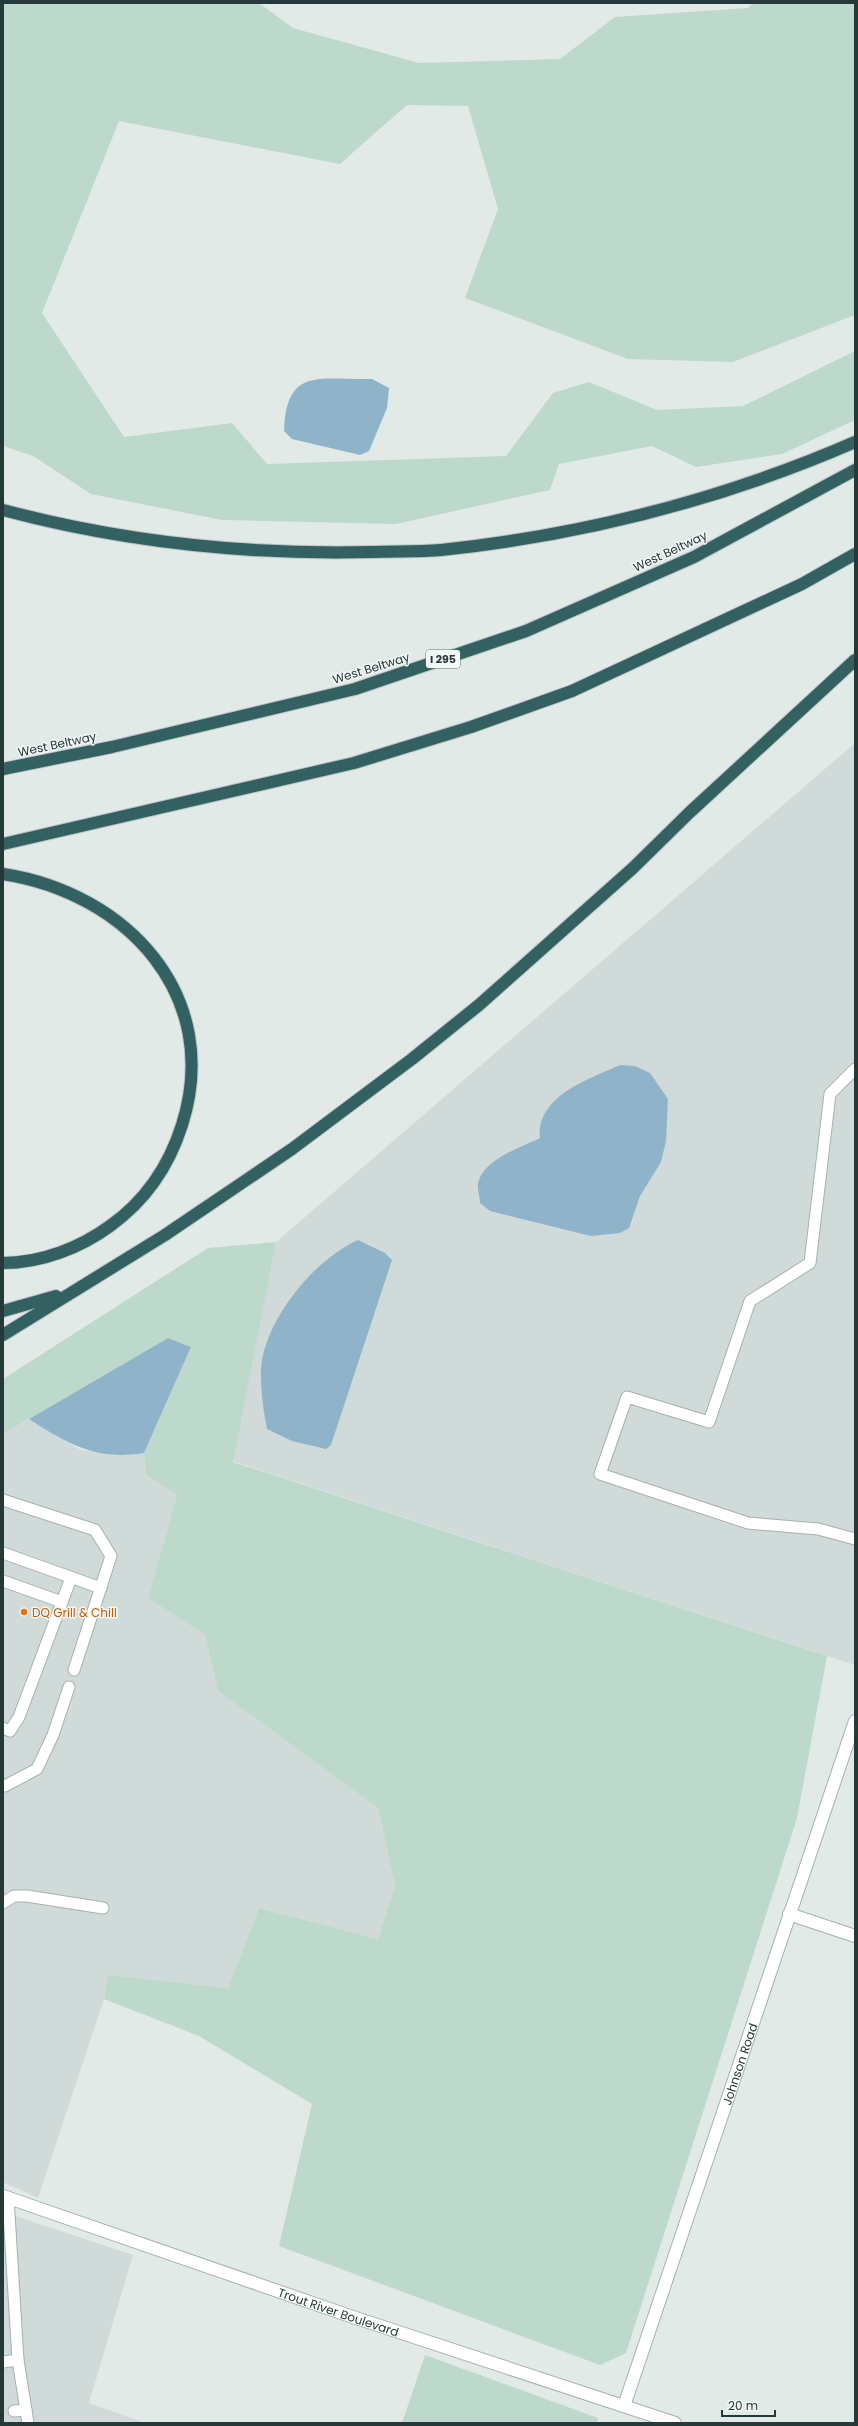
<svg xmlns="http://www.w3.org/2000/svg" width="858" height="2426" viewBox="0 0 858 2426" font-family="Poppins,sans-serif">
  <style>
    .built { fill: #d0dad8 }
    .green { fill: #bdd9cb }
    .water { fill: #8fb4c9 }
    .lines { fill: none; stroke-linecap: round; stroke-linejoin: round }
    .service-casing { stroke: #a5b1b0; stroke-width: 13 }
    .minor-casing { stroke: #a5b1b0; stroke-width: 14 }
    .tertiary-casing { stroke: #a5b1b0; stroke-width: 14 }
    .motorway-casing { stroke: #bdc4c3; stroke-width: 14 }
    .service { stroke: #fff; stroke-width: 11 }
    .minor { stroke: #fff; stroke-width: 12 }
    .tertiary { stroke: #fff; stroke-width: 12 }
    .motorway { stroke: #336162; stroke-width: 12 }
    .food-dot { fill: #e8710a; stroke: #f2f7f6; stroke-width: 1.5 }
    .labels { text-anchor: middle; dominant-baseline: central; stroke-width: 3; stroke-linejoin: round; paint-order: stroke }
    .shield { fill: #f2f7f6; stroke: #627271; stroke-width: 1 }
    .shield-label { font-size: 11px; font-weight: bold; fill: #243938 }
    .street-label { font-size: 12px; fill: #243938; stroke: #f2f7f6 }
    .food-label { font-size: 12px; fill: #c56008; stroke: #f2f7f6; text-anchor: start }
  </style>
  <rect width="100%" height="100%" fill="#e2eae8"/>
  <!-- built -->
  <g class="built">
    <path d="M855,743V1665L232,1461L276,1242Z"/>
    <path d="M29,1419L57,1437L81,1450L128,1455L144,1453L146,1475L177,1495L148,1598L205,1635L218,1691L378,1808L395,1886L378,1939L259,1908L228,1988L108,1975L104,1999L38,2198L3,2182V1434Z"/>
    <path d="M3,2212L133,2255L89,2403L145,2423H3Z"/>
  </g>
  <!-- green -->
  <g class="green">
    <path d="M3,3H259L293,28L419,63L560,59L615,17L748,8L753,3H855V315L733,362L628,359L465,298L498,209L468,106L407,105L340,164L119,121L42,313L124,437L232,423L267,464L506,456L553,393L589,382L657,410L743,406L855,351V420L782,454L696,467L652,446L559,464L550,490L396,524L222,520L91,494L33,456L3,446Z"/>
    <path d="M276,1242L233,1462L827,1656L797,1818L626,2353L600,2365L279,2246L312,2104L199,2036L104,1999L108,1975L228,1988L259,1908L378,1939L395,1886L378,1808L218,1691L205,1635L148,1598L177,1495L146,1475L144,1453L191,1347L168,1338L3,1434V1379L208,1248Z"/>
    <path d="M425,2355L598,2418L597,2423H402Z"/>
  </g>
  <!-- water -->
  <g class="water">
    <path d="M372,379L389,388L387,408L369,451L360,455L292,439L284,431C286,366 320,380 372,379Z"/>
    <path d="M620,1065L635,1066L650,1073L668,1099L666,1141L661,1162L640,1196L629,1228L620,1233L591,1236L490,1211L480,1203C480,1197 477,1189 478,1184C483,1159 520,1148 540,1138C536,1096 589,1079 620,1065Z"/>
    <path d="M358,1240L385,1253L392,1260L331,1445L326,1449L292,1441L267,1429C263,1409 258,1374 263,1355C274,1310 316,1259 358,1240Z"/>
    <path d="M168,1338L191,1347L144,1453C97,1461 67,1444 29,1419Z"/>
  </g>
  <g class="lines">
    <!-- service casing -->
    <g class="service-casing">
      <g id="service">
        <path d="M855,1069L830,1094L810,1263L750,1301L709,1422L627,1397L600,1474L748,1523L818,1529L855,1539"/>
        <path d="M3,1500L95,1530L111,1556L74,1670"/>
        <path d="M3,1553L101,1588"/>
        <path d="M3,1581L62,1602"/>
        <path d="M3,1728L10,1731L19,1717L71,1578"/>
        <path d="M3,1785L5,1786L37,1769L53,1735L69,1687"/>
        <path d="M3,1903L14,1896H27L103,1908"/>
        <path d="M8,2197L18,2360L28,2423"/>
        <path d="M3,2362L18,2360"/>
        <path d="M14,2411L26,2410"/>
      </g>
    </g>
    <!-- minor casing -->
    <g class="minor-casing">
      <g id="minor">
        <path d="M789,1914L855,1936"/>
        <path id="s1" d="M624,2406L855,1721"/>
      </g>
    </g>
    <!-- tertiary casing -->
    <g class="tertiary-casing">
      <g id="tertiary">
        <path id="s2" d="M3,2196L350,2316L675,2423"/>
      </g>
    </g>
    <!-- motorway casing -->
    <g class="motorway-casing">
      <g id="motorway">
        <path d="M3,510C123,542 247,555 371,552C395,551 418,552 441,550C583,535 724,499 855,442"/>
        <path d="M3,769L112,747L355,689L526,631L694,557L855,470"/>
        <path d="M3,844L354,763L471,727L572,691L802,584L855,554"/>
        <path d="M3,874C127,893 223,996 182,1125C169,1166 145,1201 110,1226C80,1248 41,1263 3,1263"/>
        <path d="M3,1311L56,1296"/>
        <path d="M3,1335L165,1235L292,1149L412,1059L479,1005L633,868L689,813L855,660"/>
      </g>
    </g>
    <!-- service -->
    <use href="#service" class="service"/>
    <!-- minor -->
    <use href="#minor" class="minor"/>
    <!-- tertiary -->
    <use href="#tertiary" class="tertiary"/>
    <!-- motorway -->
    <use href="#motorway" class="motorway"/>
  </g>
  <!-- markers -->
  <circle class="food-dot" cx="24" cy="1612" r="4"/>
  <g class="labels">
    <!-- shield labels -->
    <rect class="shield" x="426" y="650" width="34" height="18" rx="3"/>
    <g class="shield-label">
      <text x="443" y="659">I 295</text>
    </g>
    <!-- street labels -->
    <g class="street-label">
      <text transform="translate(670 551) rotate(-25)">West Beltway</text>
      <text transform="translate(371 668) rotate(-17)">West Beltway</text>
      <text transform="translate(57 744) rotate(-12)">West Beltway</text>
      <text stroke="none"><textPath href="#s1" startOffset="361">Johnson Road</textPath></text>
      <text stroke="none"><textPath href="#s2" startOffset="355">Trout River Boulevard</textPath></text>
    </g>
    <!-- food labels -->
    <g class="food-label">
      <text x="32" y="1612">DQ Grill &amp; Chill</text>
    </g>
  </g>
  <!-- border -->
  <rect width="858" height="2426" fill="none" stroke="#243938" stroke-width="8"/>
  <!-- scale -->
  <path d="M722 2410v6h53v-6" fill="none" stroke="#243938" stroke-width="2"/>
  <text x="728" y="2410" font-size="12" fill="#243938" stroke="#f2f7f6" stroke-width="3" paint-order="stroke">20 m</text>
</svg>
